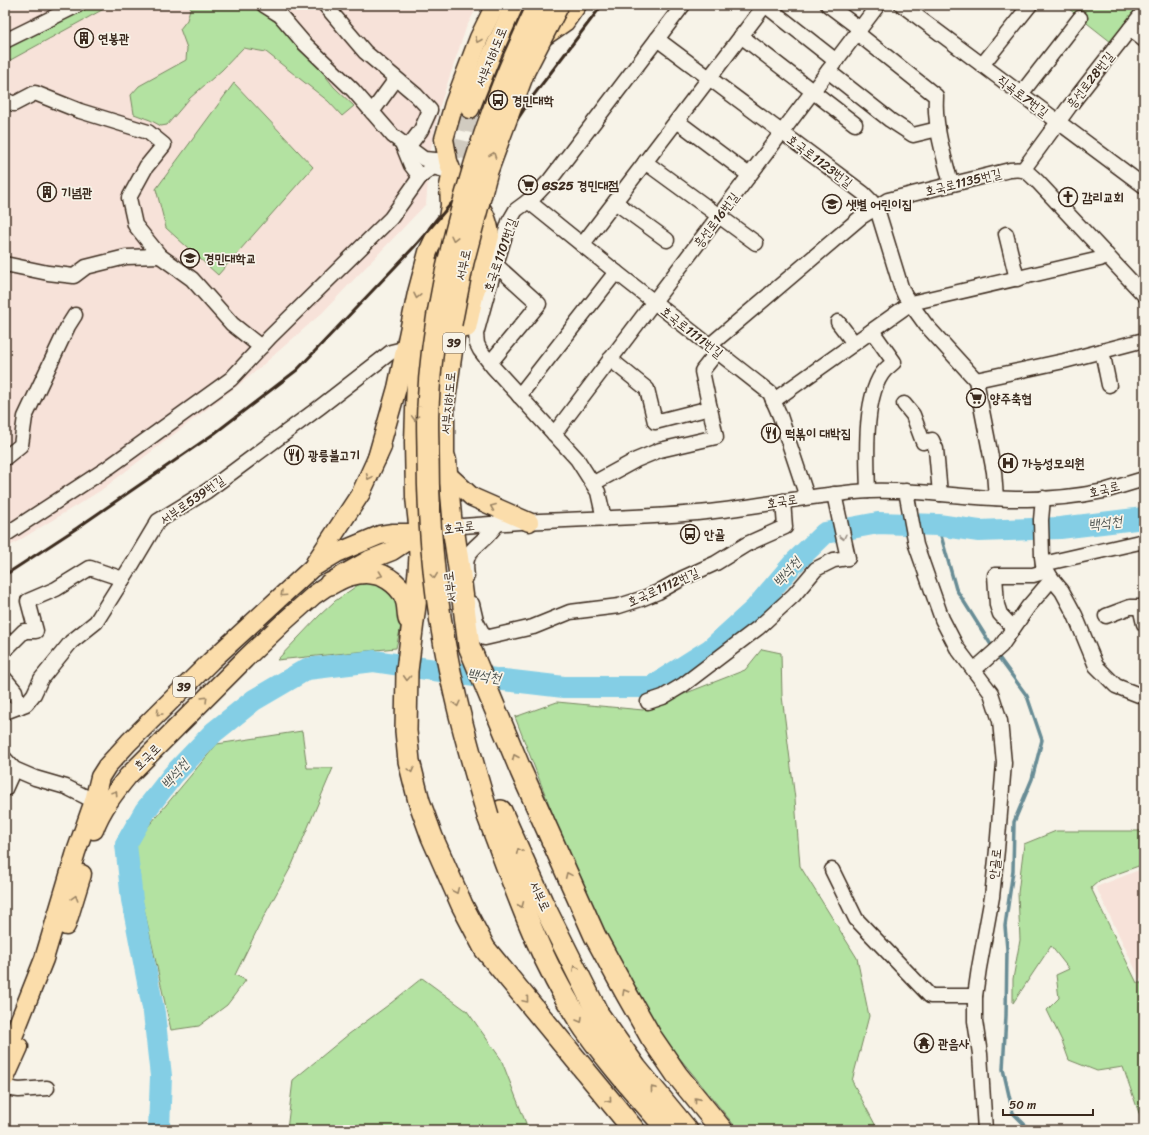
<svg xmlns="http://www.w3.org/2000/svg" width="1149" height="1135" viewBox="0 0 1149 1135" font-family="Sriracha,'Poor Story',sans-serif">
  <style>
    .built { fill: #f7e2d9 }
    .green { fill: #b3e2a1; stroke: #778660 }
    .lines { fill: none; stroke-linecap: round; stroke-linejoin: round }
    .stream { stroke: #678c95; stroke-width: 3.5 }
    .river { stroke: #84cee5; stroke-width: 22 }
    .major-tunnel { stroke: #d1cbc0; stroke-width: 18; stroke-dasharray: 18 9; stroke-linecap: butt }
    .minor-casing { stroke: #3b2a1e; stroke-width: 17 }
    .major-casing { stroke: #3b2a1e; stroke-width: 21 }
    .highway-casing { stroke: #3b2a1e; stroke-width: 24 }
    .minor { stroke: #f7f3e8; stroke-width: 14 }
    .major { stroke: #fbddab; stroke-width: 18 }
    .highway { stroke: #fbddab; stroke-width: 21 }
    .rail { stroke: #3b2a1e; stroke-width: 3 }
    .highway-bridge-casing { stroke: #3b2a1e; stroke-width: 24; stroke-linecap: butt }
    .highway-bridge { stroke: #fbddab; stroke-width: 21 }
    .oneway { stroke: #9b8464 }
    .oneway2 { stroke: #998e83 }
    .labels { text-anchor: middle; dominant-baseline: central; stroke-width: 3.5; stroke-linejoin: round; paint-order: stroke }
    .shield { fill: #f7f3e8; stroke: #73665b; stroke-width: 1 }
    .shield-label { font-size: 12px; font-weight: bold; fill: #3b2a1e }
    .poi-label { font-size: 13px; font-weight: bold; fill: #3b2a1e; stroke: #f7f3e8; text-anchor: start }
    .street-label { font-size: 13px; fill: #3b2a1e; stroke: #f7f3e8 }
    .water-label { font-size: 14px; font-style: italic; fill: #4d5350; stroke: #f7f3e8 }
  </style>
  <rect width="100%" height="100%" fill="#f7f3e8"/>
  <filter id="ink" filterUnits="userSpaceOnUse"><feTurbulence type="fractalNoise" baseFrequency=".025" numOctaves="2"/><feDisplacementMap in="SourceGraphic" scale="8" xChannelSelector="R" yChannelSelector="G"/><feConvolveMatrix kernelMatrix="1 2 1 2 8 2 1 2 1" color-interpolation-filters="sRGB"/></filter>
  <g filter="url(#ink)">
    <!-- built -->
    <g class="built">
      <path d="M5,5H478L466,28L439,108L431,148L426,204L322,313L249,377L100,491L5,549Z"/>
      <path d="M1144,868V979H1140L1096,887Z"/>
    </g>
    <!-- green -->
    <g class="green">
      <path d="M68,5H111L5,63V33Z"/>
      <path d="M191,5H251L281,26L293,42L309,55L334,87L354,106L342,116L328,101L266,52L243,48L222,70L190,98L167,125L161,126L150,120L134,114L131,95L139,86L186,60L187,48L180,29L187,20Z"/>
      <path d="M1064,5H1142L1111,42Z"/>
      <path d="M234,83L313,167L218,275L166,228L156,189Z"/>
      <path d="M382,581L405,608L396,648L277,660L319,616L335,601L358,585Z"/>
      <path d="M762,649L781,653L782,696L795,799L800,866L857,958L869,1016L852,1081L878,1130H738L618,982L515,717L557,702L643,710L745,670Z"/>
      <path d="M302,731L307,768H333L292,865L263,918L235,975L246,980L227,1005L199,1026L171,1030L137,877L134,858L136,841L217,744Z"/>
      <path d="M1056,831H1144V864L1100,880L1091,888L1137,983H1144V1120L1139,1113L1123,1067L1097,1071L1069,1060L1062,1041L1047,1010L1059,998L1056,975L1069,969L1051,946L1013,1003V979L1020,940L1018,893L1024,844Z"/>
      <path d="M422,978L467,1011L501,1059L527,1126L530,1130H287L293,1080L349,1034L391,1003Z"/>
    </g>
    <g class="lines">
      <!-- stream -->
      <g class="stream">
        <path d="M938,525L956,589L993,648"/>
        <path d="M997,655L1027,696L1042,740L1032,779L1014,822L1013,871L1005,926L1007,949L1006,1016L1003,1069L1013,1113L1030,1130"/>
      </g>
      <!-- river -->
      <path class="river" d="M159,1130L161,1076L154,1013L132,900L126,844L145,811L173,775L214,732L254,700L307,669L374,661L495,679L564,687H651L711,649L754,610L793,564L825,533L878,523L938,525L979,531L1060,528L1144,518"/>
      <!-- major-tunnel -->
      <g class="major-tunnel">
        <path d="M452,184L470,109"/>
        <path d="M437,257L443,229"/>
      </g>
      <!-- minor casing -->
      <g class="minor-casing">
        <g id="minor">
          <path d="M264,5L280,15L304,43L353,90L393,136L424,159L448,161"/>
          <path d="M325,5L365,52L416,95L430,110L421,130L408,147"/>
          <path d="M765,5L836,61"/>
          <path d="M828,5L860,29"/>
          <path d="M902,5L1144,186"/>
          <path d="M1130,29L1144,40"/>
          <path d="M857,33L936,96C934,126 944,156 951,184"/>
          <path d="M741,36L855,124"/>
          <path d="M657,39L863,193L872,202L878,212L901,287L905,296L926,325L976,380L994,472L996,498"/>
          <path d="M5,41L78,5"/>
          <path d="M982,65L1030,5"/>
          <path d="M828,71L890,120L913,135L938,129"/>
          <path d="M1021,94L1080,18"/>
          <path d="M5,100L14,104L35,93L80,111L148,132L164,145L146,167L129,198L135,225L160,256L192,279L232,324L261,347"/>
          <path d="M372,112L396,79"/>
          <path d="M677,121L749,175"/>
          <path d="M402,143L411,165L420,177L433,167L448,171"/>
          <path d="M645,162L756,243"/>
          <path d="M1023,170L1069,107L1144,11"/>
          <path d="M528,201L616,272L770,393L780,416L807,497"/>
          <path d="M615,202L667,240"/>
          <path d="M1006,234L1017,279"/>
          <path d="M582,245L765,5"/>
          <path d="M5,264L48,273L74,276L86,267L126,257L160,256"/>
          <path d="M838,322L854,343"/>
          <path d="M709,346L861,217L888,200L1010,170C1026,168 1026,171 1038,182L1144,295"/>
          <path d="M1102,351L1109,385"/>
          <path d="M610,359L647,389L655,422L710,408"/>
          <path d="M490,363L539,304L496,265"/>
          <path d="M976,380L1064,361L1144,340"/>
          <path d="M519,396L616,272"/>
          <path d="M773,401L911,303L1100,259L1107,255"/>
          <path d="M904,404L913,415L923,442L932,440L936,449L940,494"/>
          <path d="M554,434L878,5"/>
          <path d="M5,458L21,445L25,417L68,326L75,315"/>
          <path d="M594,483L636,460L660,450L716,437L702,371L717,352"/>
          <path d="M868,491C867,460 863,394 885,370C888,367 891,365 894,362L872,331"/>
          <path d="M906,491L916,545L942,619L957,648L991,693L1000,721L1004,763L997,850L992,897L979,968L975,996V1021L980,1054L985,1130"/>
          <path d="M1043,498L1041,520L1042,557L1043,564L1052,579L1062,591L1075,615L1096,666L1116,686L1144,697"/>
          <path d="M604,519L598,492L577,459L493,367L480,350L477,344L476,334L487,294L509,222L516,210L535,196L550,180L683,5"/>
          <path d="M453,527C534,519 616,520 697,513C755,508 812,494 870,491C923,489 975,500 1027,499C1053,499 1079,496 1104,491C1117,487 1131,483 1144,479"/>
          <path d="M5,535L109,467L231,379L270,337L391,218L420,177"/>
          <path d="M1043,564L1144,541"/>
          <path d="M467,576C463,552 473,550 487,536C491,532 495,527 498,523"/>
          <path d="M472,604L476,621L485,638L533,627L570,612L619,606L641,599L658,592L683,578L716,563L747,544L785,527L783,501"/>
          <path d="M1106,616L1130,607H1140L1144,624"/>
          <path d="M1013,628L1000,614L997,605L995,575H1033L1047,571"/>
          <path d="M5,650L24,631H36L28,601L56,589L90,568L123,579"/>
          <path d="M974,670L1001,646L1028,607L1052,579"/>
          <path d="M5,679L15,691L19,707"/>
          <path d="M648,702L663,697L683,685L758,628L794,595L816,569L834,560L848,558L834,494"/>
          <path d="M5,712L26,704L34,694L41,679L71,642L96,622L133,563L158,521L207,491L320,407L391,352L407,348"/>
          <path d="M5,759L14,769L35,778L66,787L94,801"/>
          <path d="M5,789L14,769"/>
          <path d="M832,870L856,919L930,996H975"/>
          <path d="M5,1088L19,1090L47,1088"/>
        </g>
      </g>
      <!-- major casing -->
      <g class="major-casing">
        <g id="major">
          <path d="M538,38L545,36L565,22L577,5"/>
          <path d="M470,109L491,56L514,5"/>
          <path d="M467,328L474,296L490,236C489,222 483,209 474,198"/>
          <path d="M377,458L397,388L417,293L428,252L437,233L448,219L450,205L449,186L452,172L448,161L444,139L454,104L479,38L495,5"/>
          <path d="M447,474L472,497L529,522"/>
          <path d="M419,533L415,497L414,442L416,379L435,268"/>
          <path d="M315,563L361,493L382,447"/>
          <path d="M94,830C101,810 115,792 128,776L245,659L286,620L314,595L346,573L369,560L392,551L419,533"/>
          <path d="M66,926L82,874"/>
          <path d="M5,1057L44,959L76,852L94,801L100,777L107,766L129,742L211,661L312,568L337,553L380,535L393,533H419L453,527L447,461L445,454V407L454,344L460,309"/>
          <path d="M5,1078L19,1047"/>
        </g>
      </g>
      <!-- highway casing -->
      <g class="highway-casing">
        <g id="highway">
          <path d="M453,527L459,568L469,646L521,771L595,936L626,993L651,1037L677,1075L722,1130"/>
          <path d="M419,533L420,556L419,572L407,671L406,731L409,761L419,801L432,837L462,905L485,949L634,1130"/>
          <path d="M330,584C336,581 343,576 350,575C357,573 364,572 371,573C387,574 404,588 407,603C408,608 408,614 409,619"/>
          <path d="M501,811L542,902L598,1014L636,1068L687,1130"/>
          <path d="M488,816C515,888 541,965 585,1029C610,1064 639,1097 668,1130"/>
        </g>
      </g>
      <!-- minor -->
      <use href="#minor" class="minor"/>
      <!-- major -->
      <use href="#major" class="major"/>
      <!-- highway -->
      <use href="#highway" class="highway"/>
      <!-- rail -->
      <path class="rail" d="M5,575L77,528L215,433L297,370L414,247L450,205L473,180L495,153L533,96L602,5"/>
      <!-- highway-bridge casing -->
      <g class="highway-bridge-casing">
        <g id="highway-bridge">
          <path d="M451,324L463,262L487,171L524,71L558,5"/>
          <path d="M488,816C476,774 463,732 454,690C436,612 428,533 428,453C428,438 427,422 428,407C431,324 451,243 475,164C488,123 503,82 521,43C527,30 532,17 539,5"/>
        </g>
      </g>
      <!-- highway-bridge -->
      <use href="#highway-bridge" class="highway-bridge"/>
    </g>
    <!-- one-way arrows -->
    <defs><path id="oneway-chevron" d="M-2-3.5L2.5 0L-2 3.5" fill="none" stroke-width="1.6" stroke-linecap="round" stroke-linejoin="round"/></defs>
    <g class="oneway">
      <use href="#oneway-chevron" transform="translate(478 40) rotate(112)"/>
      <use href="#oneway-chevron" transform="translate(493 155) rotate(-70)"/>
      <use href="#oneway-chevron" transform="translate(454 238) rotate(103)"/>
      <use href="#oneway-chevron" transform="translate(417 296) rotate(102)"/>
      <use href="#oneway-chevron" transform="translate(415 418) rotate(92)"/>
      <use href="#oneway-chevron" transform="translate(369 477) rotate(114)"/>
      <use href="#oneway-chevron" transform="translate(493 507) rotate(-158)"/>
      <use href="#oneway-chevron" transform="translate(380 575) rotate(20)"/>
      <use href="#oneway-chevron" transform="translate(434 576) rotate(82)"/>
      <use href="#oneway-chevron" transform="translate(283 594) rotate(137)"/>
      <use href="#oneway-chevron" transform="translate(407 678) rotate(93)"/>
      <use href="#oneway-chevron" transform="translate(205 699) rotate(-45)"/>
      <use href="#oneway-chevron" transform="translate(457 704) rotate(76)"/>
      <use href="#oneway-chevron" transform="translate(159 713) rotate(135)"/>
      <use href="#oneway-chevron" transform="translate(515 757) rotate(-113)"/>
      <use href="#oneway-chevron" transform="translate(411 770) rotate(75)"/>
      <use href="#oneway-chevron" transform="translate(115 793) rotate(-56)"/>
      <use href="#oneway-chevron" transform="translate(519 851) rotate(-114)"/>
      <use href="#oneway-chevron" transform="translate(568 875) rotate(-114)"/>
      <use href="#oneway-chevron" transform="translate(456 891) rotate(66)"/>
      <use href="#oneway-chevron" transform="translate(75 898) rotate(-73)"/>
      <use href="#oneway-chevron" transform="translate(521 905) rotate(67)"/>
      <use href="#oneway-chevron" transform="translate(575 968) rotate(-117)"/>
      <use href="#oneway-chevron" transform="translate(625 992) rotate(-119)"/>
      <use href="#oneway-chevron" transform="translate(526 1000) rotate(50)"/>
      <use href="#oneway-chevron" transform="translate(580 1020) rotate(59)"/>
      <use href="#oneway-chevron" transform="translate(653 1089) rotate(-129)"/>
      <use href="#oneway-chevron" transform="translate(609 1100) rotate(50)"/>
      <use href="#oneway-chevron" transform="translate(697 1100) rotate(-129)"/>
    </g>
    <use class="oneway2" href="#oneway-chevron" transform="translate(843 537) rotate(77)"/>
  </g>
  <!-- icons -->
  <defs>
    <g id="building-ring" transform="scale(1)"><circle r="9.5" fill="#f7f3e8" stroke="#3b2a1e" stroke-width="1.5"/><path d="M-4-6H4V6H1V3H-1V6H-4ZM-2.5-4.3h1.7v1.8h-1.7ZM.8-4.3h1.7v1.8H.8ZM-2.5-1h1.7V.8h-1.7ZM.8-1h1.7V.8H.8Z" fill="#3b2a1e"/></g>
    <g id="bus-ring" transform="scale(1)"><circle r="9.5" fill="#f7f3e8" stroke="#3b2a1e" stroke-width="1.5"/><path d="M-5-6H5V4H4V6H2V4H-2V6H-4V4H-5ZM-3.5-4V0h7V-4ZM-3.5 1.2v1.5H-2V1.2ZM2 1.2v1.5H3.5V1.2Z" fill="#3b2a1e"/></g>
    <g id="supermarket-ring" transform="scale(1)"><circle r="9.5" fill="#f7f3e8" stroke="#3b2a1e" stroke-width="1.5"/><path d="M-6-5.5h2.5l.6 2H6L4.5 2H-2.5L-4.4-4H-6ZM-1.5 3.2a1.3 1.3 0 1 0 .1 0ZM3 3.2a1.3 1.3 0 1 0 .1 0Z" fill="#3b2a1e"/></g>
    <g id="church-ring" transform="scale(1)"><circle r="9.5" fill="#f7f3e8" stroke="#3b2a1e" stroke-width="1.5"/><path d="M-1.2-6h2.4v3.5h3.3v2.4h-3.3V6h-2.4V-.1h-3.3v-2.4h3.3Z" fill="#3b2a1e"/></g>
    <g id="school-ring" transform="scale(1)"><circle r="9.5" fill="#f7f3e8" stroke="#3b2a1e" stroke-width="1.5"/><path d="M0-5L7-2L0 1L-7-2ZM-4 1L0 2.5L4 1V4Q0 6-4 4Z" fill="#3b2a1e"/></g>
    <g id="university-ring" transform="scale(1)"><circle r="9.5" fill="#f7f3e8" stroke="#3b2a1e" stroke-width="1.5"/><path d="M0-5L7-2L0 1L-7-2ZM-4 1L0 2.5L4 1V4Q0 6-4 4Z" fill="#3b2a1e"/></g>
    <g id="restaurant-ring" transform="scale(1)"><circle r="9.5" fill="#f7f3e8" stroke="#3b2a1e" stroke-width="1.5"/><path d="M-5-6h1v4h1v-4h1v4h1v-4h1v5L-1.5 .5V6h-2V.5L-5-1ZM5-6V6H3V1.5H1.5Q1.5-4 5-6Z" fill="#3b2a1e"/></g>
    <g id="hospital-ring" transform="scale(1)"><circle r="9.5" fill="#f7f3e8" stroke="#3b2a1e" stroke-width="1.5"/><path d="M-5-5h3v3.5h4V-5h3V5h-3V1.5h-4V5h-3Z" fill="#3b2a1e"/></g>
    <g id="temple-ring" transform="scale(1)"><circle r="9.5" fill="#f7f3e8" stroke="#3b2a1e" stroke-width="1.5"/><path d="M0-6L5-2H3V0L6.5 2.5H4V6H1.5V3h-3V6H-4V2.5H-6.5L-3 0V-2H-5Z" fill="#3b2a1e"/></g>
  </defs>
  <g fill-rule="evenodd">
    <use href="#building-ring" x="84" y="38"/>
    <use href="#bus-ring" x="498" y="100"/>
    <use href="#supermarket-ring" x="528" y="185"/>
    <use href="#building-ring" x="47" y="192"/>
    <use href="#church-ring" x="1068" y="197"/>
    <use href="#school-ring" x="832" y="204"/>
    <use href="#university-ring" x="190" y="258"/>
    <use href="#supermarket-ring" x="976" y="398"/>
    <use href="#restaurant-ring" x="771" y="433"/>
    <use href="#restaurant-ring" x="294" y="455"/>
    <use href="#hospital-ring" x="1008" y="463"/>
    <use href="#bus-ring" x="690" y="534"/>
    <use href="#temple-ring" x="924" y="1043"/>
  </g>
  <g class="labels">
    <!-- shield labels -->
    <g class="shield">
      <rect x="443" y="333" width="22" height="20" rx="3"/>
      <rect x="173" y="677" width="22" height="20" rx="3"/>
    </g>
    <g class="shield-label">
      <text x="454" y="343">39</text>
      <text x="184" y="687">39</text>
    </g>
    <!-- poi labels -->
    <g class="poi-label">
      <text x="98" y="38">연봉관</text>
      <text x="512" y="100">경민대학</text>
      <text x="542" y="185">GS25 경민대점</text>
      <text x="61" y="192">기념관</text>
      <text x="1082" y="197">감리교회</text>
      <text x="846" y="204">샛별 어린이집</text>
      <text x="204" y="258">경민대학교</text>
      <text x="990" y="398">양주축협</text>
      <text x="785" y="433">떡볶이 대박집</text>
      <text x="308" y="455">광릉불고기</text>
      <text x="1022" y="463">가능성모의원</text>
      <text x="704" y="534">안골</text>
      <text x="938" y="1043">관음사</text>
    </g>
    <!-- street labels -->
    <g class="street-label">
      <text transform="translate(491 57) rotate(-68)">서부지하도로</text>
      <text transform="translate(1090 80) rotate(-52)">흥선로28번길</text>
      <text transform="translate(1023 96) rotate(37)">직곡로7번길</text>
      <text transform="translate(820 161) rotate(37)">호국로1123번길</text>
      <text transform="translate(963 182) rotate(-14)">호국로1135번길</text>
      <text transform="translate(716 220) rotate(-53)">흥선로16번길</text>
      <text transform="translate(500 255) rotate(-71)">호국로1101번길</text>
      <text transform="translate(463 265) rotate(-78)">서부로</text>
      <text transform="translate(692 332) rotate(38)">호국로1111번길</text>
      <text transform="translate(448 403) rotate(-85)">서부지하도로</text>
      <text transform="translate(1104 489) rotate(-14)">호국로</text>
      <text transform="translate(192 500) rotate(-35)">서부로539번길</text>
      <text transform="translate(782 501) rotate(-9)">호국로</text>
      <text transform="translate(459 527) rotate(-7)">호국로</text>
      <text transform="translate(450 587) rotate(-97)">서부로</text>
      <text transform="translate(663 587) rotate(-24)">호국로1112번길</text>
      <text transform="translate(147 757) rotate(-45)">호국로</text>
      <text transform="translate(995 864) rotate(-84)">안골로</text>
      <text transform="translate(540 896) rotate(65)">서부로</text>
    </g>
    <!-- water labels -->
    <g class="water-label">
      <text transform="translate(1105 523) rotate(-7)">백석천</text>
      <text transform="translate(787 572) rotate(-48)">백석천</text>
      <text transform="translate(484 676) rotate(8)">백석천</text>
      <text transform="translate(175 774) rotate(-49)">백석천</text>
    </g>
  </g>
  <!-- margin -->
  <rect width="1149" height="1135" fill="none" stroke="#f7f3e8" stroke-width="20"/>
  <rect x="10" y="10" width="1129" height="1115" fill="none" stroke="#3b2a1e" stroke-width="1.5" filter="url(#ink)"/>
  <!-- scale -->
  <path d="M1003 1109v6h90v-6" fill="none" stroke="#3b2a1e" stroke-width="2"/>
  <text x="1009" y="1109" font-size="12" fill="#3b2a1e" stroke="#f7f3e8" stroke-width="3" paint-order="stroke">50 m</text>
</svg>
